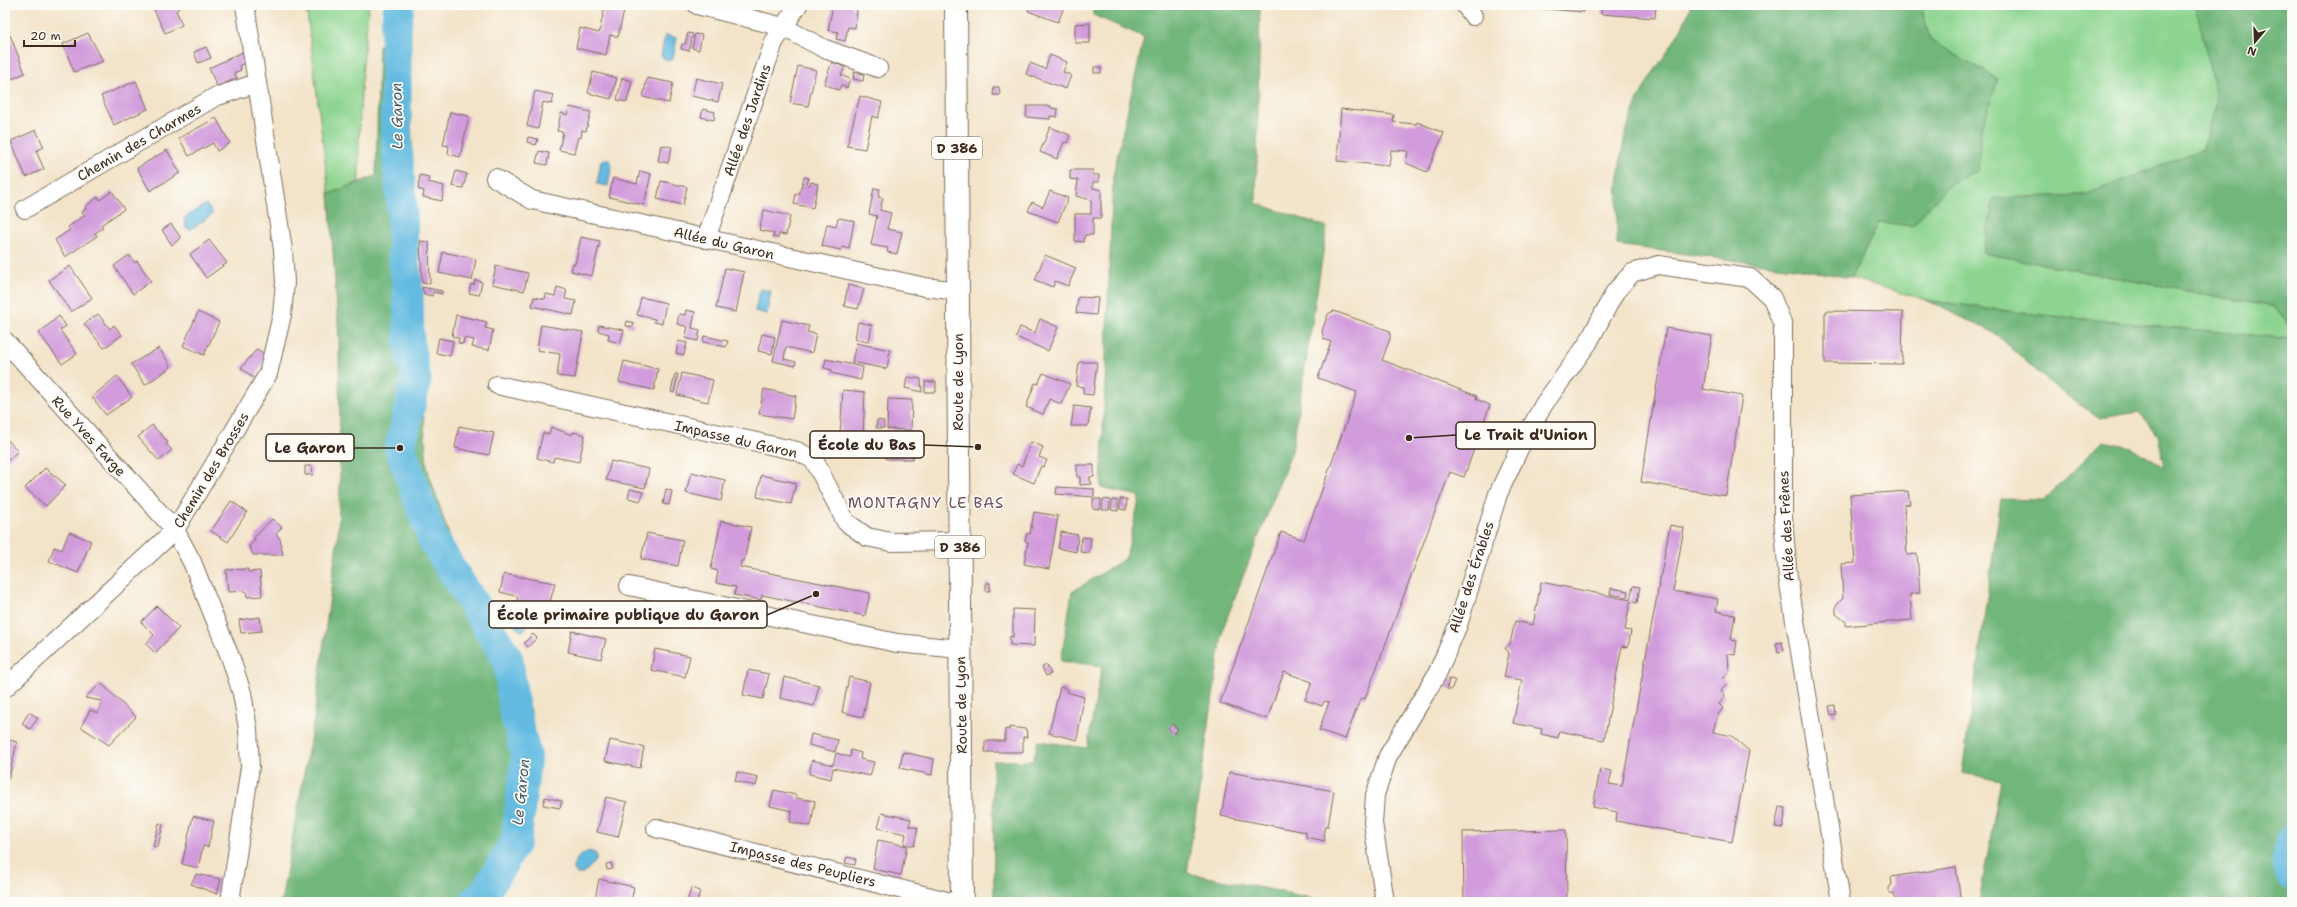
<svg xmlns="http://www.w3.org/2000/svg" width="2297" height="907" viewBox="0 0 2297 907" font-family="'Shantell Sans',sans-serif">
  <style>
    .green { fill: #8cd48f; stroke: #647f56 }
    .forest { fill: #71b67a; stroke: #56704c }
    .water { fill: #64bbe1; stroke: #507280 }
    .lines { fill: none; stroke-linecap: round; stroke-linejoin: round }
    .river { stroke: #64bbe1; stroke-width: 31 }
    .building { fill: #d29bdc }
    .minor-casing { stroke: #7b6b5a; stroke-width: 20 }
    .primary-casing { stroke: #7b6b5a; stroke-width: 24 }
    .minor { stroke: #fff; stroke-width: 18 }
    .primary { stroke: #fff; stroke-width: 22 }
    .labels { text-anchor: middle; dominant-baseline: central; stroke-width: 3.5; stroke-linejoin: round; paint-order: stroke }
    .shield { fill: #fdfcf7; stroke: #75695f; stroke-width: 1 }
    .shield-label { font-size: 13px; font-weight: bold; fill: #3b2a1e }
    .street-label { font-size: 14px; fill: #3b2a1e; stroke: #fdfcf7 }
    .water-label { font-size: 15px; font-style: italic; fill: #495d62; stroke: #fdfcf7 }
    .neighbourhood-label { font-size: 15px; letter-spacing: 1px; fill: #705260; stroke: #fdfcf7 }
    .leader { fill: none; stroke: #3b2a1e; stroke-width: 1.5 }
    .callout-dot { fill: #3b2a1e; stroke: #fdfcf7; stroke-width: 1.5 }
    .callout { fill: #fdfcf7; stroke: #3b2a1e; stroke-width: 1.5 }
    .callout-label { font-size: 15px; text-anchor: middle; font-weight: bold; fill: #3b2a1e }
  </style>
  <rect width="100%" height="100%" fill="#fdfcf7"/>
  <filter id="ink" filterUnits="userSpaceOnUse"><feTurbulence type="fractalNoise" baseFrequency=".025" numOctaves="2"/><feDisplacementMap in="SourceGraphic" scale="8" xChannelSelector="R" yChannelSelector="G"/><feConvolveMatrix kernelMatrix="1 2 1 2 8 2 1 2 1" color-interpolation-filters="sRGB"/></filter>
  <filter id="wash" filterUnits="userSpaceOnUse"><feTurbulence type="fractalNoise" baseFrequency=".012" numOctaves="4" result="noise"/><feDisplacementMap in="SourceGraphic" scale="16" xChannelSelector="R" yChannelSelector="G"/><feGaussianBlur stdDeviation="0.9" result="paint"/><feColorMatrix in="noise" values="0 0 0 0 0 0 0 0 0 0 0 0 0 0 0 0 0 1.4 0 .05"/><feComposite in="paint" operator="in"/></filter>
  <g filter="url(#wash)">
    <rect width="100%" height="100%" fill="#f3e4c9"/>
    <!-- green -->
    <g class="green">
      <path d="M306,5H369C362,64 358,122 359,182L329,194Z"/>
      <path d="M1921,5H2196L2217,102L2203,149L2085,195L1994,198L1983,253L2274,307L2292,329V339L2022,313L1926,300L1851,278L1879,222L1912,226L1950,184L1978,171L1981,130L1998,79L1930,40Z"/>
    </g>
    <!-- forest -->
    <g class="forest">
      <path d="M1093,5H1260L1256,203L1327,227L1292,451L1223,628L1187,873L1332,902H994L993,761H1033L1038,741L1087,748L1102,666L1061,661L1072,592L1126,558L1140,496L1101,488L1113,176L1144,37L1093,15Z"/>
      <path d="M1691,5H1921L1930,40L1998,79L1981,130L1978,171L1950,184L1912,226L1879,222L1851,278L1801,269L1617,245C1617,193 1616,145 1639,98C1654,66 1681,39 1691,5Z"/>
      <path d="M2196,5H2292V329L2274,307L1983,253L1994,198L2085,195L2203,149L2217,102Z"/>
      <path d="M379,46L409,63L420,362L427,468L459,566L514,653L531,711V775L522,847L484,902H281L314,718L338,535L340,482L339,339L329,194L376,176Z"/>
      <path d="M1926,300L2022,313L2292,339V902H1979L2001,780L1962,773L2001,499L2044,500L2103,441L2131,447L2165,468L2158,435L2139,412L2100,418L2054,387L1996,334Z"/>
    </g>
    <!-- water -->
    <g class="water">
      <path d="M665,35L677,38L673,59L667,61L661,56Z"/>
      <path d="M605,159H608L612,163L608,186L597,184L601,161Z"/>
      <path d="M206,204L213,214L191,229L186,228L184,218Z"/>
      <path d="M760,289L771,291L767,314L755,311Z"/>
      <path d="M513,610L529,624L522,632L506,617Z"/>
      <path d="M590,851L596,854V861L583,874H577L573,868C575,859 582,853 590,851Z"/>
    </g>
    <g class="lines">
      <!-- river -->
      <g class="river">
        <path d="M399,5L396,28V134L402,210L403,256L408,292L409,345L416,380L400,448L433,540L508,659L514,709L526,756L516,841L485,892L474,902"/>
        <path d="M2292,840L2287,863L2292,875"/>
      </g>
    </g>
    <g id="blocks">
      <!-- building -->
      <g class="building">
        <path d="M158,5H179L180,8L176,10L182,25L165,33L154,10L159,8Z"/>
        <path d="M833,5H852V8L857,9L855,28L848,27L845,41L836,39L838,32L828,30Z"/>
        <path d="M1030,5H1065L1058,22L1028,11Z"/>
        <path d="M1521,5H1585L1584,12L1521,7Z"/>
        <path d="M1602,5H1656L1655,18L1601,14Z"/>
        <path d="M605,6L624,11L618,37L610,35L606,55L576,48L580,28L599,33Z"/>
        <path d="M1090,23V43H1075V24Z"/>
        <path d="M88,33L103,61L74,72L63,44Z"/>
        <path d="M688,33L693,34L689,51L681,49L682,44H685Z"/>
        <path d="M695,34L702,35L699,50L692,48Z"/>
        <path d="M10,35L25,73L5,82V37Z"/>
        <path d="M206,47L211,58L198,63L194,52Z"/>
        <path d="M247,50L250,61L240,65L241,70L234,73L237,78L217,87L209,68Z"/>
        <path d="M1050,55L1067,62L1063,72L1071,75L1066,89L1026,74L1030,63L1045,69Z"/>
        <path d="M832,62L845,67L841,75L850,79L847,88L841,85L839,90L824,84Z"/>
        <path d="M798,66L816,70L808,106L790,103Z"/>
        <rect x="1094" y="67" width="7" height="6"/>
        <path d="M593,72L617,78L611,99L588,93Z"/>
        <path d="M854,72L864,74L863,81L853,79Z"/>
        <path d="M622,78L632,81L627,102L617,100Z"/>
        <path d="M647,78L673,83L669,103L643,97Z"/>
        <path d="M696,78L722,84L718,102L692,96Z"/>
        <path d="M136,81L148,109L114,125L101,96Z"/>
        <path d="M994,87H999L1000,95H993Z"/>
        <path d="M535,91L554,95L552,104L543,102L538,129L527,126Z"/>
        <path d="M860,96L882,102L878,118L872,116L865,149L847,146Z"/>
        <path d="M1027,106H1051V108L1058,109L1057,117L1050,116V119L1026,117Z"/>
        <path d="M569,107L591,112L586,131L582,130L581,138L578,137L574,153L559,150L563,132L557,131L561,113L567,115Z"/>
        <path d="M703,109L715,112L714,120L701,117Z"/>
        <path d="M1341,109L1394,115L1393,122L1416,124L1417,122L1444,133L1427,172L1406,163L1408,151L1391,150L1389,166L1337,161Z"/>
        <path d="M450,112L469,116L460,157L448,154L449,146L443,145Z"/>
        <path d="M216,118L230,143L217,151L213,143L189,156L179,138Z"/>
        <path d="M1050,127L1070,135L1067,143L1064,142L1057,159L1040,152Z"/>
        <path d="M36,130L44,147L36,151L44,169L26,177L11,141Z"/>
        <path d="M528,137L538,139L536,145L527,142Z"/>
        <path d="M661,145L672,147L668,163L658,161Z"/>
        <path d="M167,150L180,173L150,191L137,168Z"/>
        <path d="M539,151L549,153L547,165L536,163Z"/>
        <path d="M1070,170H1093V175H1099V182H1093V188L1101,190V218H1093V235H1085L1083,242L1075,241V214H1091V200L1076,196L1078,180L1070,179Z"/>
        <path d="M456,171L467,174L463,188L452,186Z"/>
        <path d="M640,171L651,174L644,205L609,197L613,178L637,184Z"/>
        <path d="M420,175L429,177L428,182L444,186L442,201L423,197L424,191L418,189Z"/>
        <path d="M804,177L809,178L807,185H810L811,182L818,184L813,208L794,204L796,194H799Z"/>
        <path d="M661,181L687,187L683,205L657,199Z"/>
        <path d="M874,188L880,189L878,197L883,198L880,210L891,213L887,229L902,232L897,254L887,252L888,248L871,245L877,216L869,214Z"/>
        <path d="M112,191L124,209L101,225L103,228L95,233L97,236L65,257L55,240L70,230L68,227L85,215L82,212L86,209L85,207L98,197L100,200Z"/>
        <path d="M1050,191L1068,198L1058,222L1028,211L1032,202L1043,207Z"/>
        <path d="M764,210L790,216L786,235L779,234L778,238L773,237L774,233L759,230Z"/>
        <path d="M840,218L854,221L849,249L842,247L841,250L822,246L827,224L836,226L838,219Z"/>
        <path d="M171,224L181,238L172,245L162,230Z"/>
        <path d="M581,237L600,241L592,276L571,271L573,263L575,264Z"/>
        <path d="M209,240L227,263L206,278L190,254Z"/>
        <path d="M420,241L429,242L430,284L422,283Z"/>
        <path d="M443,252L476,259L472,280L439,273Z"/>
        <path d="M129,255L135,263L137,261L151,281L133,294L114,266Z"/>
        <path d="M1045,255L1076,268L1068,286L1055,281L1053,287L1035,280Z"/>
        <path d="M70,266L92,298L71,312L49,280Z"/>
        <path d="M496,266L528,273L524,291L492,284Z"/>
        <path d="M725,268L744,272L736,312L716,308Z"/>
        <path d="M475,280L482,282L479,295L469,293L471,284L474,285Z"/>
        <path d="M848,285L864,289L858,309L844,306Z"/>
        <path d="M422,287L442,291V294L433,292L432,296L424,294Z"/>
        <path d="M557,287L567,290L565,299L576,301L573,315L532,306L534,297L545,299L546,294L555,296Z"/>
        <path d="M641,297L666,303L662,324L654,322L655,319L637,315Z"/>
        <path d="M1078,297L1098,298L1096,315L1076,313Z"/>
        <path d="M686,310L695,312L692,328L700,330L698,341L685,338L688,327L677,324L679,314L685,315Z"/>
        <path d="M1334,311L1390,331V339L1382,360L1477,396L1476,399L1490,405L1464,477L1450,472L1365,699L1361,698L1345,739L1319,730L1329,702L1324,701L1322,706L1305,700L1312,682L1284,672L1267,719L1220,703L1281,532L1304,540L1357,392L1318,378L1331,342L1324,339L1322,331L1328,314Z"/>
        <path d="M1825,311L1903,312L1902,364L1825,363Z"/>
        <path d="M198,312L219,322L204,355L183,346Z"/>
        <path d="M98,314L110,329L114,325L122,335L104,348L84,324Z"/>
        <path d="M456,315L487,322L485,328L493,330L489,350L472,347L474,340L464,338L463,344L458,343L459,338L452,336Z"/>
        <path d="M59,316L66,326L60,330L77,354L62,364L39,333Z"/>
        <path d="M1040,319L1058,327L1048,351L1016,337L1020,327L1035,333Z"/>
        <path d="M782,320L809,326L807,332L816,334L812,353L786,347L784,359L796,362L795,366L773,361Z"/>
        <path d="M627,321L634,323L633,327L626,326Z"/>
        <path d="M858,322L872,325L869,342L855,339Z"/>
        <path d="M541,325L583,332L575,378L557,376L560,354L537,350Z"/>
        <path d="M599,325L624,330L620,343L608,340L609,334L598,331Z"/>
        <path d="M1666,328L1712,336L1703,389L1742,396L1726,496L1641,482Z"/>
        <path d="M762,334L775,337L772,354L758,351Z"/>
        <path d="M704,336L728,341L726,347L703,342Z"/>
        <path d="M439,338L453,341L450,356L436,353Z"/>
        <path d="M678,341L687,343L684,355L676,353Z"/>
        <path d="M856,343L890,350L887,369L852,362Z"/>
        <path d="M159,348L171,367L145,385L131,364Z"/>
        <path d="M257,349L266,355L255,379L241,368Z"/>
        <path d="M826,359L863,367L861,380L831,373L832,370L824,368Z"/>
        <path d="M624,361L658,369L654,390L619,382Z"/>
        <path d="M1079,362H1097L1093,395L1083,394V387L1076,386Z"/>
        <path d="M682,373L713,380L708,402L677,395Z"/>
        <path d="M1043,373L1070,384L1061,404L1049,399L1043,414L1026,407L1035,383L1038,384Z"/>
        <path d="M675,374H678L674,393L671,392Z"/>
        <path d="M117,376L132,397L106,415L92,397Z"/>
        <path d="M907,377L921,379L922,392L905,388Z"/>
        <rect x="925" y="382" width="11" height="10"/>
        <path d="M764,389L796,396L792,419L759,414Z"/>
        <path d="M843,390L865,392L863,435L840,434Z"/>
        <path d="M888,399L912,400L911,430L887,429Z"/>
        <path d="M1074,406L1091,408L1088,426H1071Z"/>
        <path d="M877,420L884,421V428H876Z"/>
        <path d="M152,425L168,442L166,444L172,450L159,461L138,437Z"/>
        <path d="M459,426L494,433L489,455L455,448Z"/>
        <path d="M551,427L572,435L573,432L585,435L579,462L554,457L553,462L537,458L543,433L549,434Z"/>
        <path d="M904,432H920V443H913V459H886V441H904Z"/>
        <path d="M6,438L18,451L5,463V439Z"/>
        <path d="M1031,442L1043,447L1039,457L1047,460L1044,467L1041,466L1034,483L1013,474L1017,464L1022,466Z"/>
        <path d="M611,461L649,469L645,488L606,480Z"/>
        <path d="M1077,465H1094V477H1089L1092,484L1080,485V477H1077Z"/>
        <path d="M305,466H312L313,475H305Z"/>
        <path d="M45,468L66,485L46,506L25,488Z"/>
        <path d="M691,472L725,480L721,501L686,493Z"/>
        <path d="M761,475L796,483L791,504L757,497Z"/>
        <path d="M1057,487L1094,489V497L1056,494Z"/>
        <path d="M630,489L643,492L641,501L628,498Z"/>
        <path d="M666,489L672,491L669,505L663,504Z"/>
        <path d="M1908,491L1910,504L1904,505L1907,555L1917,554L1920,593L1910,594L1912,620L1846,626V622L1836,614V606L1843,598L1841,564L1855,563L1850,495Z"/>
        <path d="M1093,499H1101L1100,510L1093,509Z"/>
        <path d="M1103,499L1110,500L1109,510H1102Z"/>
        <path d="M1120,499H1127L1126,510L1120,509Z"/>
        <path d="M1112,500H1118V511L1111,510Z"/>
        <path d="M231,501L247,512L228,542L211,531Z"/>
        <path d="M1034,512L1058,516L1049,569L1024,564L1028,542L1025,541L1027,533L1030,534Z"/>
        <path d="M272,519L282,527L276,534L280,539L283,555H253L249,546L255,540L253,539Z"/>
        <path d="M721,521L751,527L744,561H741L740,567L870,593L865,616L762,595L761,600L734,595L736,587L716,583L718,571L711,569Z"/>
        <path d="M1670,525L1684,528L1673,591L1718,599L1716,611L1735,615L1731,640L1737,641L1735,655L1728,654L1729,671L1723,679L1727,683L1721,691L1725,696L1719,704L1723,708L1717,716L1713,732L1732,736L1749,751L1732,842L1616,821L1617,812L1593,807L1600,769L1612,771L1609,784L1622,786Z"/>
        <path d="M69,532L91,541L78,573L49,561L54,547L62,550Z"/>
        <path d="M1061,532L1078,535L1076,552L1058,548Z"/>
        <path d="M647,533L683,540L678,566L641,559Z"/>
        <path d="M1082,537L1091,538L1089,553L1080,552Z"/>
        <path d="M248,569V572L260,571L262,596L247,597L246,591L228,592L226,570Z"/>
        <path d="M504,574L555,583L548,610L516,603L518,598L516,596L500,592Z"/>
        <path d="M1541,582L1630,600L1633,586L1640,587L1637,603L1630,602L1625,630L1631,631L1628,647L1622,646L1604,740L1559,731L1558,738L1541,734L1542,729L1513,723L1522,680L1504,677L1509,653L1505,648L1510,644L1515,621L1533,625Z"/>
        <rect x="986" y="583" width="4" height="8"/>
        <path d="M1611,588L1628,591L1627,597L1610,594Z"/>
        <path d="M157,606L179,628L155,653L146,644L154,635L141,622Z"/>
        <path d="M1013,609L1035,610L1034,646L1010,645V636L1013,637Z"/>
        <path d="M260,617L262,631L241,633L239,620Z"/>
        <path d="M572,631L606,639L601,659L568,652Z"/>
        <path d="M533,634L537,638L528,647L524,643Z"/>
        <path d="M1782,642L1784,651L1778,652L1776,643Z"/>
        <path d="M655,649L690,656L685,677L651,670Z"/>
        <path d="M1047,665L1051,674L1046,676L1042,667Z"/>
        <path d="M748,670L769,674L763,699L743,695Z"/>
        <path d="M784,677L819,685L814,706L780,698Z"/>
        <path d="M849,677L870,682L863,717L842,712Z"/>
        <path d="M1449,679L1455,680L1451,690L1447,689Z"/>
        <path d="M101,683L136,717L109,745L81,727L90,710L98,713L102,701L85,698Z"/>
        <path d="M1060,687L1068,689L1067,692L1084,697L1077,740L1049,733Z"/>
        <path d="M1835,705L1836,715L1831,716L1829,706Z"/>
        <path d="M29,712L38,718L30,729L22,724Z"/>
        <path d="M1172,724L1178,729L1174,734L1168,728Z"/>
        <path d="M1009,727L1026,729L1027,737H1023V752H985V741H1005V729L1009,730Z"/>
        <path d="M811,734L838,740L835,752L809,745Z"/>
        <path d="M5,739L17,742L9,778L5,777Z"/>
        <path d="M610,740L644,747L640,768L605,761Z"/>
        <path d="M851,750L861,753L860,759L874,762L870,776L833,768L831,779L809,774L812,760L833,765L836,753L850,757Z"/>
        <path d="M903,752L934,759L932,775L900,768Z"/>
        <path d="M737,772L758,777L756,786L735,781Z"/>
        <path d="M1229,772L1334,791L1328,826L1324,828L1325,841L1306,837V832L1221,816Z"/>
        <path d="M774,790L796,795V798L815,801L811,826L790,822L792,811L770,806Z"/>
        <path d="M545,797L562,801L560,808L543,805Z"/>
        <path d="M606,797L627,802L618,837L597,832Z"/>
        <path d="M1779,807L1786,808L1783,828L1775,827Z"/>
        <path d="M882,813L911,819L909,826L918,828L914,846L904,844L906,834L878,828Z"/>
        <path d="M193,816L214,821L208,847L203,846L198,868L182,864Z"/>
        <path d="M159,823L163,824L158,847L153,846Z"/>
        <path d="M1566,830L1567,902H1464L1463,832Z"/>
        <path d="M878,840L907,846L901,875L873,869Z"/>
        <path d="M847,857L856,859L855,865L845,863Z"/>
        <path d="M611,863L613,869L607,870L606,864Z"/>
        <path d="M1956,867L1961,902H1907V900L1895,902L1894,894L1889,893V888L1892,884L1891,877Z"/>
        <path d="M196,874L221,879L217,894L191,884Z"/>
        <path d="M599,879L634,887L631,902H605L595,900Z"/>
        <path d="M691,888L700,891L697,902H687Z"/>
      </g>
    </g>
  </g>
  <g filter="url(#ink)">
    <use href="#blocks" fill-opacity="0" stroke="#7b6b5a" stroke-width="1"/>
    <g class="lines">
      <!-- minor casing -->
      <g class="minor-casing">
        <g id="minor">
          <path d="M697,5L783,27L825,49L878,68"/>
          <path d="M1465,5L1473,16"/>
          <path d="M495,178L532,200L925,287L958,291"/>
          <path d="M25,209L215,97L257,83"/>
          <path d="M706,239L774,42L798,5"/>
          <path d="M5,341L175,530L192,562L231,659L242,693L248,729L250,767L230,902"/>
          <path d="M497,385L797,451L814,460L846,522L867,537L891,542L960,541"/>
          <path d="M629,586L897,643L960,649"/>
          <path d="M5,688L175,530L268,374L282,315L285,282L283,250L245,5"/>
          <path d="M656,828L951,902"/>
          <path d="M1385,902L1373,823L1375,795L1388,756L1437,674L1458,625L1498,494L1519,449L1544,404L1588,343L1615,292L1632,273L1658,265L1750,278L1772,298L1783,325V518L1788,578L1841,902"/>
        </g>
      </g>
      <!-- primary casing -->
      <g class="primary-casing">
        <path id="primary" d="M956,5L962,902"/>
      </g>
      <!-- minor -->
      <use href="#minor" class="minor"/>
      <!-- primary -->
      <use href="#primary" class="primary"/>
    </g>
  </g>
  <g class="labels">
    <!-- shield labels -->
    <g class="shield">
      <rect x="932" y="137" width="50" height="22" rx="3"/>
      <rect x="935" y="536" width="50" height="22" rx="3"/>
    </g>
    <g class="shield-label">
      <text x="957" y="148">D 386</text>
      <text x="960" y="547">D 386</text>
    </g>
    <!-- street labels -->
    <g class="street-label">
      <text transform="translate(747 120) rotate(-71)">Allée des Jardins</text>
      <text transform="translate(139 142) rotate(-30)">Chemin des Charmes</text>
      <text transform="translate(724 243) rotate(13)">Allée du Garon</text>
      <text transform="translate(958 382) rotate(-90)">Route de Lyon</text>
      <text transform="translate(89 436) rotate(48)">Rue Yves Farge</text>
      <text transform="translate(736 439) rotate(13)">Impasse du Garon</text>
      <text transform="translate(211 470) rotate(-59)">Chemin des Brosses</text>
      <text transform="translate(1786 526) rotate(-93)">Allée des Frênes</text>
      <text transform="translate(1471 577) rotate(-72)">Allée des Érables</text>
      <text transform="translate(961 705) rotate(-91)">Route de Lyon</text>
      <text transform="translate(803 864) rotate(14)">Impasse des Peupliers</text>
    </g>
    <!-- water labels -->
    <g class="water-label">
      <text transform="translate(397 116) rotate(-91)">Le Garon</text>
      <text transform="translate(521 792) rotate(-84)">Le Garon</text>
    </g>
    <!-- neighbourhood labels -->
    <g class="neighbourhood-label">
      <text x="926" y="503">MONTAGNY LE BAS</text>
    </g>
  </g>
  <!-- callouts -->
  <path class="leader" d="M1409 438L1456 435M978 447L924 445M400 448L354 448M816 594L767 615"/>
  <g class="callout-dot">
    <circle cx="1409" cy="438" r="4"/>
    <circle cx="978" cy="447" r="4"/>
    <circle cx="400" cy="448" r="4"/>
    <circle cx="816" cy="594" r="4"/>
  </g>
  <g class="callout">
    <rect x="1456" y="422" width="139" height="27" rx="4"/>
    <rect x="810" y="431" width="114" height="27" rx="4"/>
    <rect x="266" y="434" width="88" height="27" rx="4"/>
    <rect x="489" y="601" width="278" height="27" rx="4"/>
  </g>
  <g class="callout-label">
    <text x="1526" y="440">Le Trait d'Union</text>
    <text x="867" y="450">École du Bas</text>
    <text x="310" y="453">Le Garon</text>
    <text x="628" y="620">École primaire publique du Garon</text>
  </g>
  <!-- margin -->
  <rect width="2297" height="907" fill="none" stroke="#fdfcf7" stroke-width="20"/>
  <!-- north arrow -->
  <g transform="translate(2255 42) rotate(199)" stroke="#fdfcf7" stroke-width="3" paint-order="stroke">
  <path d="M0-3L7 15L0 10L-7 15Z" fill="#3b2a1e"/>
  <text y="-6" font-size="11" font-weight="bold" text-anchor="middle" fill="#3b2a1e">N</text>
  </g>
  <!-- scale -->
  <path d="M24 40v6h51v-6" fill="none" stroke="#3b2a1e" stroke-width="2"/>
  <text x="30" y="40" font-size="12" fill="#3b2a1e" stroke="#fdfcf7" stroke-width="3" paint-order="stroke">20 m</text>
</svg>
